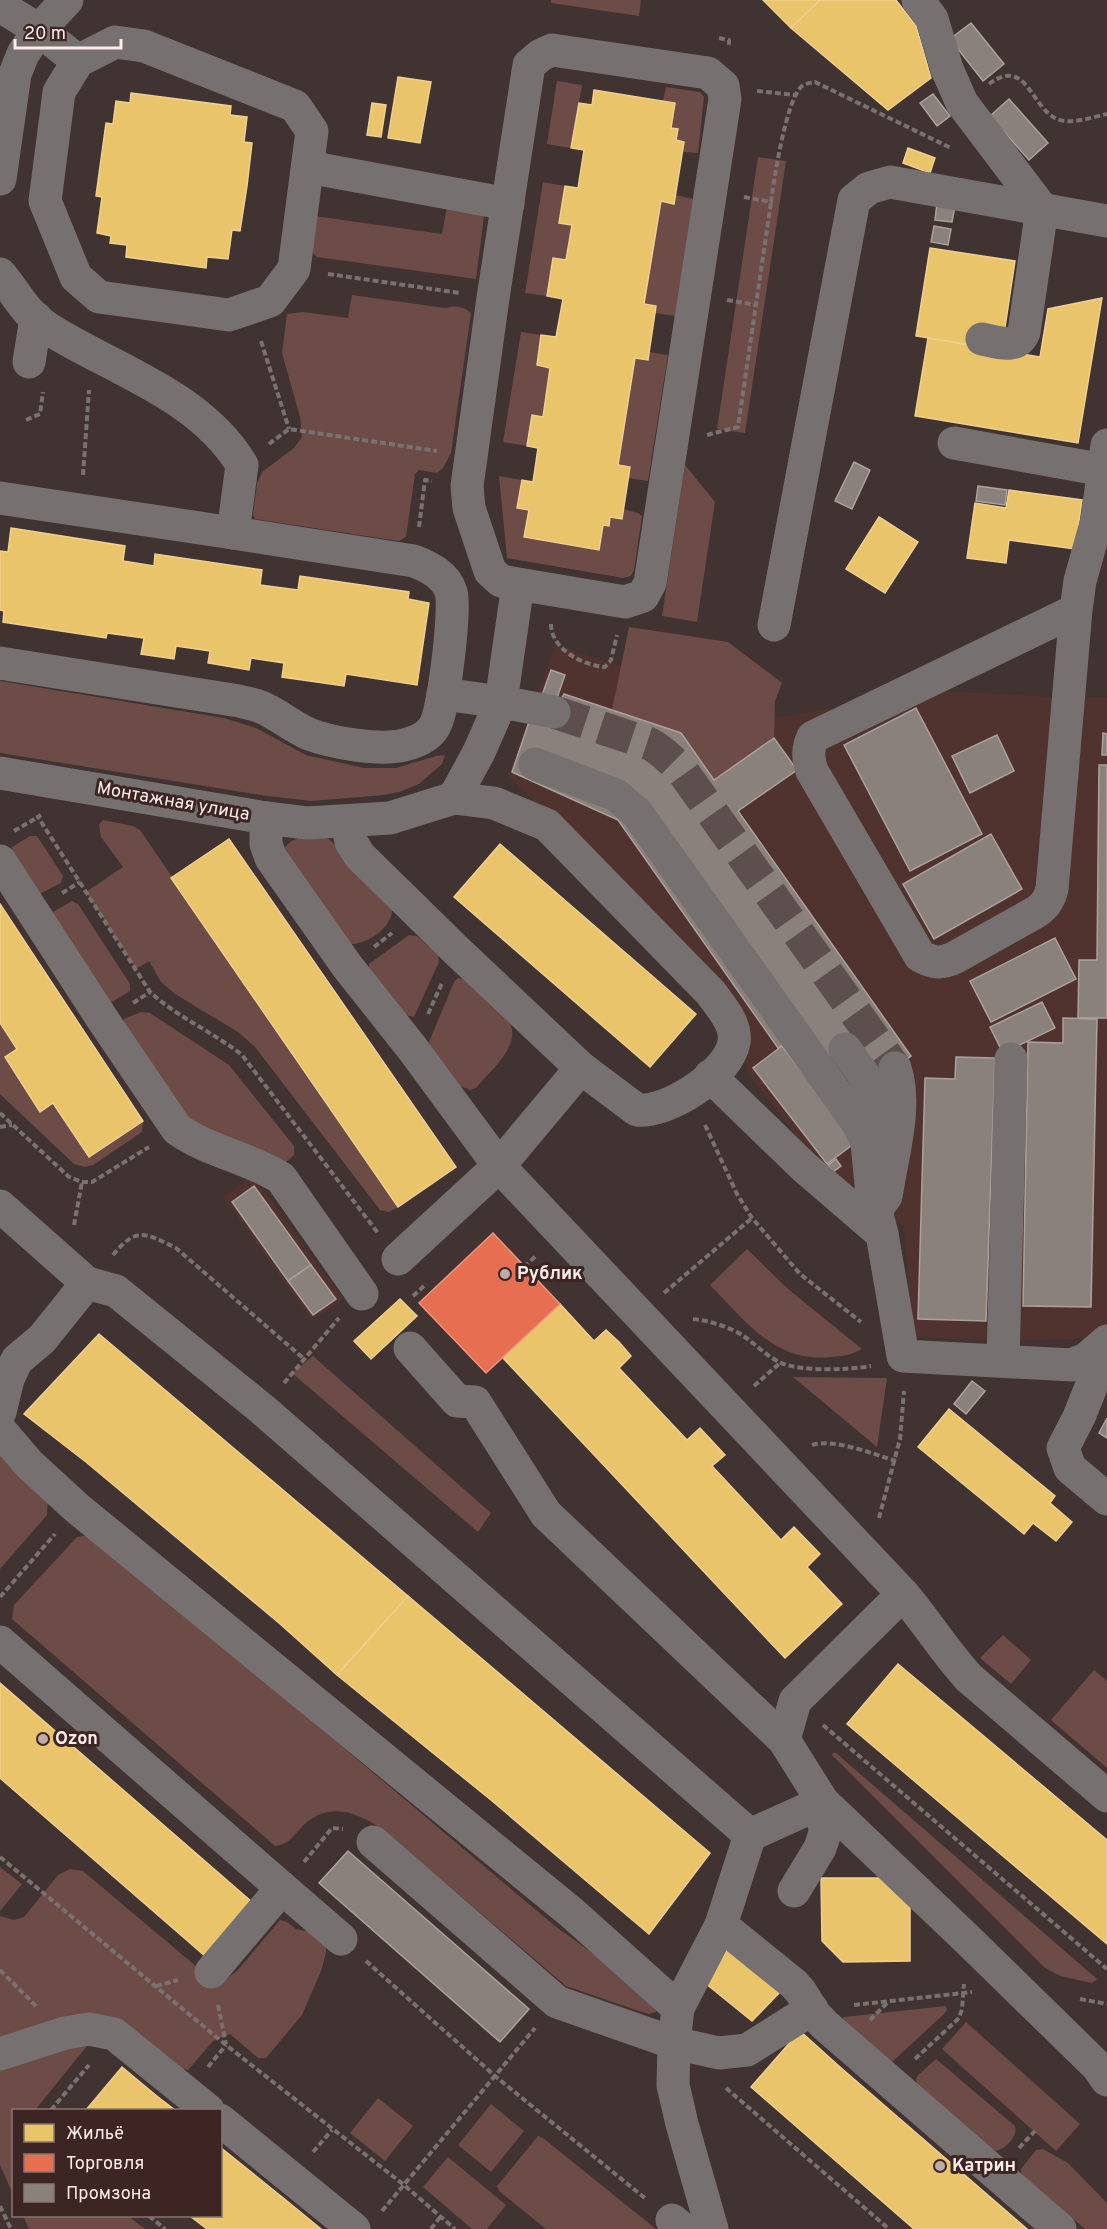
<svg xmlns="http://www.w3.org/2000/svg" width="1107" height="2229" viewBox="0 0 1107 2229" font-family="Overpass,sans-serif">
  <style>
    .built { fill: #50332f }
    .green { fill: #6d4b47 }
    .homes { fill: #e9c46a; stroke: #efd090; stroke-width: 1.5 }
    .shops { fill: #e76f51; stroke: #ee957f; stroke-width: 1.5 }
    .industry { fill: #8a817c; stroke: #aca19d; stroke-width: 1.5 }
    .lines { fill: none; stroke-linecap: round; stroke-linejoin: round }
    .minor-tunnel { stroke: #5c4f4d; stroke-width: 33; stroke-dasharray: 33 16; stroke-linecap: butt }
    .path { stroke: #797271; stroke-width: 4; stroke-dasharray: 6 3; stroke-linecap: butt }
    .minor { stroke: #767170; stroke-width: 33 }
    .poi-dot { fill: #bbaca9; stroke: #3c2522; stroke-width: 2 }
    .labels { text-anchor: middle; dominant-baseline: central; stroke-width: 6; stroke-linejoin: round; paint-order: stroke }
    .street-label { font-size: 18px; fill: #fdedea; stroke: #3c2522 }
    .poi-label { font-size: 18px; font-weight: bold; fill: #fdedea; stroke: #3c2522; text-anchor: start }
  </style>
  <rect width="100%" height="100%" fill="#403331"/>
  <!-- built -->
  <g class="built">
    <path d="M555,645L778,717L940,691L1054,697H1107V1338L1007,1341L912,1337L904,1227L828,1177L747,1072L741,1022L508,775Z"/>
    <path d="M253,1175L343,1299L312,1321L223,1197Z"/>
  </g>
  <!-- green -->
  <g class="green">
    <path d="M551,0H641L639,16L551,3Z"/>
    <path d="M557,81L582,85L571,148L547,144Z"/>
    <path d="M666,87L700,92L704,97L698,153L683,152L684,142L676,140L678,129L671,128L675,103L663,101Z"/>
    <path d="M758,157L786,161L745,433L717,429Z"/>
    <path d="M543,182L565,186L559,222L572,225L566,260L553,258L547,296L525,293Z"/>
    <path d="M675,195L693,199L675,316L655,313L656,306L644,304L661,201L674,203Z"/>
    <path d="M448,201L484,216L476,279L317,257L312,252L315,216L442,234Z"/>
    <path d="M352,295L445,308C455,305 464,306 471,313L451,453L443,468L437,473L419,470L415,474L406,537L399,541L255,519L253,515L257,483L262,472L294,448L302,437L300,417L282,353L287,314L303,312L348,318Z"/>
    <path d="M521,332L541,335L537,365L550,368L543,417L532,415L527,446L503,442Z"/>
    <path d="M649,352L668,355L648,481L628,478L618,465L635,358L648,360Z"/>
    <path d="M685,465L715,502L697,622L662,616Z"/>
    <path d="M499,476L522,480L517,508L529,510L525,537L599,550L603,525H609L610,517L623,509L638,513L642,516L634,570L631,576L623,578L507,558Z"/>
    <path d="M629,627L728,642L782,683L775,701L774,738L714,780L681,733L612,710Z"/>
    <path d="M0,681L224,718L256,728L306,755L364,768H396L436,756L445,755L442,764L419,784L399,792L384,795L312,801L267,796L0,753Z"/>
    <path d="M103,820L133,826L140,830L398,1207L389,1212L380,1210L255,1047L238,1032L175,994L161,982L149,961L136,969L86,892L123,867L101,837L99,825Z"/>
    <path d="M30,836H37L63,876L61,883L41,893L35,892L11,853L12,847Z"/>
    <path d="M322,836L330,840L335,845L392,909C393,927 367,945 350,944L283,851C291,835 306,838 322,836Z"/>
    <path d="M72,901L78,904L130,984V991L112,1002L103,1000L52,919L53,912Z"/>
    <path d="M409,935L417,936L438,955L439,962L414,1017L406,1015L369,972V964Z"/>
    <path d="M458,978L463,979L511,1025C519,1048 490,1071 476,1088L470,1090L458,1085L431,1048L429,1042L454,982Z"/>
    <path d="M141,1012L150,1013L229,1065L294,1146V1155L286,1162L202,1128L187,1118L123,1026L124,1019Z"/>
    <path d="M0,1023L17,1049L5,1058L40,1111L53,1103L88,1157L143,1121L142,1132L93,1165L85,1167L74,1164L0,1094Z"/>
    <path d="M747,1249L788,1289L862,1349C851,1355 843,1356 831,1357C774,1363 746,1321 710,1285Z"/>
    <path d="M313,1356L491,1513L478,1532L292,1373Z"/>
    <path d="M793,1377L887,1378L877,1447Z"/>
    <path d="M0,1450L48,1495L47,1515L0,1569Z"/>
    <path d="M91,1535L555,1926L654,1998L658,2005L656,2012L649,2014L639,2011L566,1986L381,1828C357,1813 332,1802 307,1822C295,1832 292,1844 275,1846L12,1619L14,1605L77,1537Z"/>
    <path d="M1003,1635L1031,1660L1011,1684L980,1658Z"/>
    <path d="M1094,1670L1107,1681V1768L1051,1720Z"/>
    <path d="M833,1753H836L1097,1979L1092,1983L1060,1976L1044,1967L832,1755Z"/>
    <path d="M0,1867L22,1884L1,1910H0Z"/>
    <path d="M70,1869L83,1871L210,1978L226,1979L237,1971L280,1920L287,1922L296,1929L322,1934L326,1943V1953L321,1971L302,2015L266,2058H258L230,2034L213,2041L188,2070L176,2067L122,2022L0,2039V1916L14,1920L24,1917L58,1875Z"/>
    <path d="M946,2006L947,2010L944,2014L892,2062L842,2019L844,2017Z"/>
    <path d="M966,2022L1080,2124L1056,2151L942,2049Z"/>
    <path d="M85,2043L87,2046L35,2110H14L13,2194L0,2165V2069Z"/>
    <path d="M936,2059L1015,2126C1018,2137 1006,2148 996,2151L991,2148L918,2085L916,2080L918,2075Z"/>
    <path d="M378,2098L413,2126L385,2161L350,2133Z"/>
    <path d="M491,2104L524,2131L491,2172L458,2145Z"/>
    <path d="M538,2136L543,2138L656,2229H546L499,2191L497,2186Z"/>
    <path d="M1043,2149L1068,2163L1107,2203V2229H1085L1021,2174V2169L1036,2150Z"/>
    <path d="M448,2157L506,2205L487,2229H472L423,2187Z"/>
    <path d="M23,2216H128L145,2229H29Z"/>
  </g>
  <!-- homes -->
  <g class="homes">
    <path d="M763,0H820L791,28Z"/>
    <path d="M820,0H896L916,26L931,78L888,110L791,28Z"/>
    <path d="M398,77L431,82L420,143L388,138Z"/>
    <path d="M594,90L675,103L671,128L678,129L676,140L684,142L674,204L661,201L644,304L656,306L648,360L635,358L618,465L630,467L622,519L610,517L609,526L603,525L599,550L524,537L529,510L517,508L522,480L533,482L538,448L527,446L532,415L543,417L550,368L537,365L541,335L556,337L563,299L547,296L553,258L566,260L572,225L559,223L565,186L578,188L584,150L571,148L579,103L592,105Z"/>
    <path d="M131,93L231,106L230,115L247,117L244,142L252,143L247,186L240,231L232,230L228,259L207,257L206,268L126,257L127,245L110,243L111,236L97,233L102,197L96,196L106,123L113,124L116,101L130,103Z"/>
    <path d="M372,103L386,105L381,137L367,135Z"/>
    <path d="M908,148L935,158L930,173L903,163Z"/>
    <path d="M930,248L1015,261L1004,334L971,345L916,336Z"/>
    <path d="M1102,298L1078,443L915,416L928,338L1040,357L1048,309Z"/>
    <path d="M1009,490L1082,500L1075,549L1009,540L1006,563L967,558L975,503L1006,508Z"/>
    <path d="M879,517L918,542L885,593L846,569Z"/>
    <path d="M11,528L125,546L123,561L154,566L155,554L262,570L260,585L298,590L300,576L409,592L408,599L429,603L417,685L346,674L344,686L282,677L284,663L251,658L249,670L208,663L210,651L176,646L174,659L141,654L144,638L107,633L106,638L3,622L4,611L0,610V551L8,552Z"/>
    <path d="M229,839L456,1167L398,1207L171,878Z"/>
    <path d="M500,844L696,1014L650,1067L454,897Z"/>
    <path d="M0,904L143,1121L89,1157L53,1103L40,1112L5,1057L17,1049L0,1023Z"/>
    <path d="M400,1299L417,1316L371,1359L354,1341Z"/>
    <path d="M560,1304L594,1341L606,1330L619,1342L631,1356L619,1368L687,1440L700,1428L725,1455L712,1466L781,1540L794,1527L820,1554L807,1567L842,1604L785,1658L503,1358Z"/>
    <path d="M99,1334L408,1596L337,1675L279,1623L86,1462L24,1414Z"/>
    <path d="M949,1409L1055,1496L1050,1503L1072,1522L1056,1541L1033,1523L1024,1534L918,1447Z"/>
    <path d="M408,1596L710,1853L649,1934L491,1800L337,1675Z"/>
    <path d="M898,1664L1107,1840V1944L847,1724Z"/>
    <path d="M0,1683L252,1902L205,1956L0,1778Z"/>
    <path d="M821,1878H896L910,1892V1961L843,1962L822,1941Z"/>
    <path d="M728,1949L780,1992L752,2021L704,1982Z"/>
    <path d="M800,2031L840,2067L1027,2229H914L751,2087Z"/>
    <path d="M122,2067L158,2097L175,2110H86Z"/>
    <path d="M220,2147L287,2201L321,2229H207L190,2216H220Z"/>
  </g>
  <!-- shops -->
  <path class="shops" d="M493,1233L560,1304L486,1373L419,1303Z"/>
  <!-- industry -->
  <g class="industry">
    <path d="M971,23L1004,64L983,81L950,39Z"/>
    <path d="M933,94L950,116L937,126L920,103Z"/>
    <path d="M1009,99L1048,143L1029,160L990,116Z"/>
    <path d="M937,203L955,206L952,222L935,220Z"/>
    <path d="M934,226L951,229L948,245L931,242Z"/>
    <path d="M854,462L870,470L852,509L835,501Z"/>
    <path d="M978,486L1007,490L1005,505L976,501Z"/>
    <path d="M551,670L565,675L555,704L541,698Z"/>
    <path d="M564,694L681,733L714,780L774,738L797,770L738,811L911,1056L884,1076L856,1037L828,1056L807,1028L778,1048L618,820L512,772L531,716L550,720Z"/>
    <path d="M916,708L982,834L910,871L844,745Z"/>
    <path d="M1103,733L1107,734V755H1102Z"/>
    <path d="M997,735L1014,771L970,793L952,756Z"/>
    <path d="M1099,765H1107V1018H1078L1079,960H1097Z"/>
    <path d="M991,834L1022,889L934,939L903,884Z"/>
    <path d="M1055,938L1076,979L991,1022L970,981Z"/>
    <path d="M1042,1002L1055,1028L1003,1053L990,1027Z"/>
    <path d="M1063,1018L1097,1019L1091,1307L1023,1306L1028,1042L1063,1043Z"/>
    <path d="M782,1046L856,1142L827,1164L753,1068Z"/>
    <path d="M956,1057L995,1058L986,1321L918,1319L925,1078L955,1079Z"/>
    <path d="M836,1159L841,1166L833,1172L828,1165Z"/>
    <path d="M254,1186L311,1265L288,1281L232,1202Z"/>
    <path d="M311,1265L336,1299L313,1315L288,1281Z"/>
    <path d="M972,1381L985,1391L966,1414L954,1404Z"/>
    <path d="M1107,1418V1438L1099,1433Z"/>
    <path d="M348,1851L529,2009L500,2042L319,1883Z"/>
  </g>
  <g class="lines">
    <!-- minor-tunnel -->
    <path class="minor-tunnel" d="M554,712L650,744C663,751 672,761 683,772L895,1068"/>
    <!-- path -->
    <g class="path">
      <path d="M719,38L729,40V45"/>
      <path d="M989,84C1027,56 1030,107 1057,119C1070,125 1093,117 1107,114"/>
      <path d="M757,91L795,95"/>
      <path d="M744,197L771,202C774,179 786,100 802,86C805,83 811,83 815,82L951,148"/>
      <path d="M328,274L460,293"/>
      <path d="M727,300L756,305"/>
      <path d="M261,341L289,429"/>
      <path d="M26,420L40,414L43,392"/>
      <path d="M707,435L738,427L771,202"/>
      <path d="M269,444L289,429L437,451"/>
      <path d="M83,475L89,390"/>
      <path d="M419,527L425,480L432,481"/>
      <path d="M551,624C551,649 582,665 605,667L611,660L617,635"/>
      <path d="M41,815L38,817L150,992C177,1017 213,1032 242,1055L378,1233"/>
      <path d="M14,831L38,817"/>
      <path d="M62,893L80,882"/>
      <path d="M374,947L392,933"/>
      <path d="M133,1003L150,992"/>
      <path d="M428,1014L442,983"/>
      <path d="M0,1113L69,1177L82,1182H92L149,1147"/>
      <path d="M705,1125L737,1194L752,1218L800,1274L861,1322"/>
      <path d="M0,1127L12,1125"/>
      <path d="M74,1225L82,1182"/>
      <path d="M113,1255C137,1226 145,1233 176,1248L303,1358"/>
      <path d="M524,1267L537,1255"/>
      <path d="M664,1293L752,1218"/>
      <path d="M413,1296L424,1286"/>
      <path d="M693,1319C710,1321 731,1327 745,1337C756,1345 766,1355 779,1362C799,1372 848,1370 871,1366"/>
      <path d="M284,1383L339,1318"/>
      <path d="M754,1386L780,1363"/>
      <path d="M812,1445C834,1438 873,1454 896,1461"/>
      <path d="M879,1518L900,1439L904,1391"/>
      <path d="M0,1597L55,1534"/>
      <path d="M823,1725L1107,1969"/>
      <path d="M0,1857L226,2045L404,2185L455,2229"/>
      <path d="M304,1862L332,1828L343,1829"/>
      <path d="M366,1961L495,2076L646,2199"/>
      <path d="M0,1970L36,2006"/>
      <path d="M156,1986L178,1980"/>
      <path d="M1080,1999L1107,2004"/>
      <path d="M218,2005L226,2044"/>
      <path d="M854,2005L972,1992"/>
      <path d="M870,2020L888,2002"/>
      <path d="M915,2059L959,2018L962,2009L964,1984"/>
      <path d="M208,2067L226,2045"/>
      <path d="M726,2088L889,2229"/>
      <path d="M51,2110L89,2065"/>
      <path d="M1019,2148L1035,2131"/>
      <path d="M313,2152L332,2130"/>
      <path d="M0,2206L11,2229"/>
      <path d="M382,2211L535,2028"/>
      <path d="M149,2216L165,2229"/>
      <path d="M431,2229L441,2216"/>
    </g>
    <!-- minor -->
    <g class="minor">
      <path d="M918,0L932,19L947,69L962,103L1042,209L1024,332C1017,350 997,342 982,339"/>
      <path d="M0,6L39,30L67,0"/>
      <path d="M115,42L144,46L295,106L312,131L294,269L270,301L229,315L99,297L76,277L45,201L59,92L78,61Z"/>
      <path d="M308,167L508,204"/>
      <path d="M0,179L15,74L23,54L39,30L78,61"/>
      <path d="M0,274C17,294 25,314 49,329C114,370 200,395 242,465L233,533L414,561C429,567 446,575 451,592C456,609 444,706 436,723C431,736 416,742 404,745C380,751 332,743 309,734C292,727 278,714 261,707C254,704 246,703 239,701L0,663"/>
      <path d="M29,362L36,318"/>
      <path d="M954,443L1104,470"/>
      <path d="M0,498L233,533"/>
      <path d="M1076,610L813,737C807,749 808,758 812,771L920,956C933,963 941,964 954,958L1036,912C1045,906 1049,900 1052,889L1076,610L1080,581L1097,520L1107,445"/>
      <path d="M774,625L854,200L869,188L890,182L1107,221"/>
      <path d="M443,694L501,702L554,712"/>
      <path d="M535,764L616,795L637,813L859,1125L867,1143L872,1195L882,1234"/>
      <path d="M0,773L266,818L307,823L390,818L454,798L479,752L501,702L518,584L625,602L643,596L650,583L725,99L723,86L708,73L552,50L541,55L529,65L493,298L467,486L469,508L490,571L501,581L518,584"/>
      <path d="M266,818V844L271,858L347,966L412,1048L499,1166L903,1594C926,1621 945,1652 969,1678L1107,1796"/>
      <path d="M347,822L351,842L360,856L457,951L581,1068L637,1110C668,1113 729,1074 734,1042C737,1024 720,1006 711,993L547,825L494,803L454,798"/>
      <path d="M0,861L103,1020L177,1129C209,1152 248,1157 281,1178L362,1294"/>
      <path d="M845,1049C873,1087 878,1089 866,1136"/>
      <path d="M710,1076L803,1166L882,1234L903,1356L1072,1365L1086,1359L1107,1341"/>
      <path d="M880,1204L886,1196L888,1185C894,1148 907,1104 895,1068"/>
      <path d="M0,1206L87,1283L116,1291L262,1409L750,1835"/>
      <path d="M398,1259L499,1166L581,1068"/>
      <path d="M1107,1347L1079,1417L1063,1448L1070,1468L1107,1499"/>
      <path d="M410,1348L457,1401L475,1402L546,1514L784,1740L823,1802L967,1939L1098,2067L1107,2080"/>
      <path d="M1003,1361L1011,1059"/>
      <path d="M0,1412L8,1379L17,1360L42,1339L87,1283"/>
      <path d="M0,1430L29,1464L77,1508L572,1913L678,2008"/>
      <path d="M0,1642L282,1888L211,1972"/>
      <path d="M784,1740L795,1701L903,1594"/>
      <path d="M373,1842L557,2002L674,2043L719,2053L747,2050L812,2009"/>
      <path d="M282,1888L341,1939"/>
      <path d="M721,1925L794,1984L801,1992L815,2015L826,2026L1060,2229"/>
      <path d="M0,2054L65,2033L89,2029L114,2034L208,2110"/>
      <path d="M220,2120L354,2229"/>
      <path d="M672,2220L683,2229"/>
      <path d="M712,2229L682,2124L673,2085L674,2043L678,2008L721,1925L750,1835L823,1802L825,1833L820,1848L794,1891"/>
    </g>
  </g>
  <!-- markers -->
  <g class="poi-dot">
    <circle cx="505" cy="1274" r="6"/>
    <circle cx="43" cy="1739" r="6"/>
    <circle cx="940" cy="2166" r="6"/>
  </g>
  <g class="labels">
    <!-- street labels -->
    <g class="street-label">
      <text transform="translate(173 802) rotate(10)">Монтажная улица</text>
    </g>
    <!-- poi labels -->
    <g class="poi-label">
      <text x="517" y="1274">Рублик</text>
      <text x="55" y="1739">Ozon</text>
      <text x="952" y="2166">Катрин</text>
    </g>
  </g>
  <!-- legend -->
  <rect x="12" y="2109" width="210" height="108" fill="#3c2522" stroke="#897572" stroke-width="1.5"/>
  <rect x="24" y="2124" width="30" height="18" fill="#e9c46a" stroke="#897572" stroke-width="1.5"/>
  <text x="66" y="2139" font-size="18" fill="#fdedea">Жильё</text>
  <rect x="24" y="2154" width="30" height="18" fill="#e76f51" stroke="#897572" stroke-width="1.5"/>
  <text x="66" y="2169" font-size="18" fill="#fdedea">Торговля</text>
  <rect x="24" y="2184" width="30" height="18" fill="#8a817c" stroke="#897572" stroke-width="1.5"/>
  <text x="66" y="2199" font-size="18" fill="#fdedea">Промзона</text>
  <!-- scale -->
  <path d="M15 39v9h106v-9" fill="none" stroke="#fdedea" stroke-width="3"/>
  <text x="24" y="39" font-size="18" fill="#fdedea" stroke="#3c2522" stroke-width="4.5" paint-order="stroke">20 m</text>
</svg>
